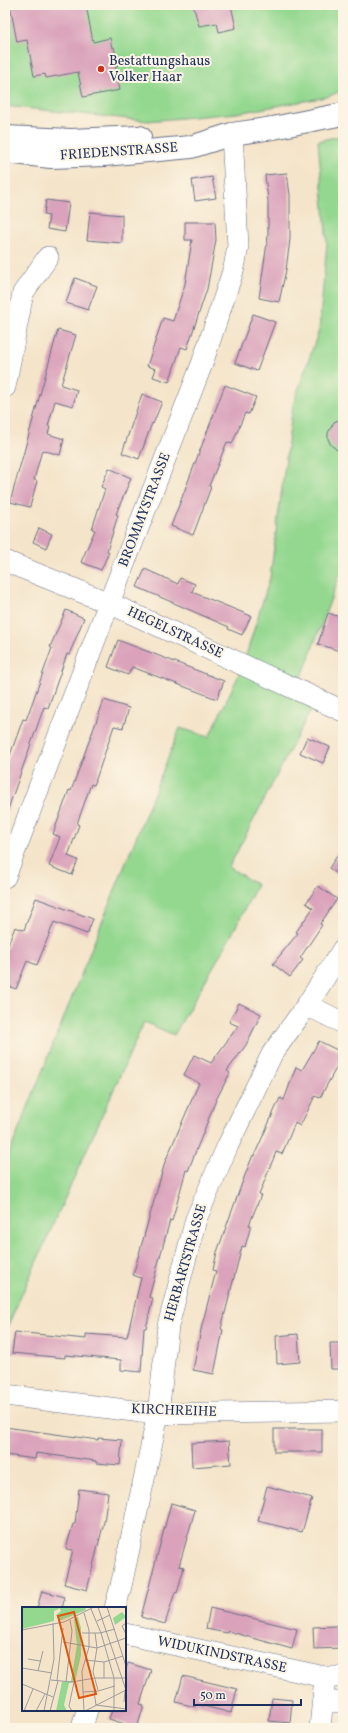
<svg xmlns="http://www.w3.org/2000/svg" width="348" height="1733" viewBox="0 0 348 1733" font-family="Vollkorn,serif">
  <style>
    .green { fill: #94d890; stroke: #588477 }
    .building { fill: #daa3bb }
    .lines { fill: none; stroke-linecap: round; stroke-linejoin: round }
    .minor-casing { stroke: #676e83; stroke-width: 22 }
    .major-casing { stroke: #676e83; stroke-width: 24 }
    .minor { stroke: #fff; stroke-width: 21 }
    .major { stroke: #fff; stroke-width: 22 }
    .poi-dot { fill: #c8321e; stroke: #fcf5e5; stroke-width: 1.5 }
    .labels { text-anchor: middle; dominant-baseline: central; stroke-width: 4; stroke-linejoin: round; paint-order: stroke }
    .poi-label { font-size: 14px; fill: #1b2f5e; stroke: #fcf5e5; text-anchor: start }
    .street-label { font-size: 14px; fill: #1b2f5e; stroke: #fcf5e5 }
    .inset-road { fill: none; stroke: #9d9c9e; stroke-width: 1 }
    .view { fill: #de5710; fill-opacity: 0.15; stroke: #de5710; stroke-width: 2 }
    .inset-edge { fill: none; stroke: #1b2f5e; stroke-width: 2 }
  </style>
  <rect width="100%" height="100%" fill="#fcf5e5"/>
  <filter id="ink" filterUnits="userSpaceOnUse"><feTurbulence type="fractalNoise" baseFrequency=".025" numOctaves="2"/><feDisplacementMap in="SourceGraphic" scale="8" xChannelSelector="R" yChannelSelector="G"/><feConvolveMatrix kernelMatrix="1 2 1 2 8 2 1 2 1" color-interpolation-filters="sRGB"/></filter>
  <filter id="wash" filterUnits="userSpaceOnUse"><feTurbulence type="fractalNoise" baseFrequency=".012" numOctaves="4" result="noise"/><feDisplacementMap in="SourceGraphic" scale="16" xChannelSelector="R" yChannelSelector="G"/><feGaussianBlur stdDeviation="0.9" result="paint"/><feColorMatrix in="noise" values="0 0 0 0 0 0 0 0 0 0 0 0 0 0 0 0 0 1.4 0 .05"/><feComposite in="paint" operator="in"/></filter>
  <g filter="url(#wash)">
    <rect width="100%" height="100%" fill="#f4e4c9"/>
    <!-- green -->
    <g class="green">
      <path d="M5,5H343V90L327,97L237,113L148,121L5,106Z"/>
      <path d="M343,135V566L297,690L315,702L229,867L257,885L231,936L174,1035L144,1022L5,1332V1164L180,728L209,737L242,668L270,578L293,405L319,330L327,243L318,141Z"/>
    </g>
    <g id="blocks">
      <!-- building -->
      <g class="building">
        <path d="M10,5H86L93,42L110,38L112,48L114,47L118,65L115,66L120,90L83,97L78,72L46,78L45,74L34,76L27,40L17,42Z"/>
        <path d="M193,5H231L236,28L219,32L217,23L199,26Z"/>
        <path d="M287,173L290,195V239L286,270L279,302L259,298L268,236V200L265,175Z"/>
        <path d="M212,177L216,198L195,201L192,180Z"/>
        <path d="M46,200L69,203L65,232L47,229L49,216L44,215Z"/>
        <path d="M90,212L122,215V243L87,240Z"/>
        <path d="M185,222H215L216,240L207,289L187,349L181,347L169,382L153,377L156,369L147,366L163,318L173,321L185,284L192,240H185Z"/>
        <path d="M75,278L97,286L88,310L66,303Z"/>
        <path d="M253,314L275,322L257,371L235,363Z"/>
        <path d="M58,330L76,335L61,385L77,390L73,406L55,401L48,426L50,427L48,434L64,439L60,455L42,450L34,480L37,481L30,507L10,502Z"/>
        <path d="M225,385L256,397L249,414L245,413L232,444L227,442L209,486L211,487L193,535L171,526Z"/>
        <path d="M142,394L162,402L153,424L152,423L139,459L122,453Z"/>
        <path d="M343,418V455L331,445L328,439V433L334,422Z"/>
        <path d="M109,468L131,478L116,514L118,515L107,551L109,552L101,570L81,562L95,530L92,529L105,489L101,487Z"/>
        <path d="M39,528L52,534L46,548L33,542Z"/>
        <path d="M145,569L178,584L180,578L195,584L192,592L251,616L242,635L228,629L229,627L137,587Z"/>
        <path d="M66,610L84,618L69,655L67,654L48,708L44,707L7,812H5V769L23,719L26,720L52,648L50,647Z"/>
        <path d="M328,613L343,618V652L318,644Z"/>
        <path d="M118,640L224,681L217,699L132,667L128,675L108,667Z"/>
        <path d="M104,700L129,708L123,728L114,726L94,785L91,784L77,824L79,825L68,856L78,860L72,875L49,866L60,837L53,834L69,790L71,791Z"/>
        <path d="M307,737L330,747L323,763L300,753Z"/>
        <path d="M343,847V878L329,868Z"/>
        <path d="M318,886L337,899L320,924L322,925L300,958L303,960L290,977L273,964L298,933L296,932L313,908L306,903Z"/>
        <path d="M36,898L93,919L87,934L54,922L37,965L27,961L16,989L5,985V953L15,927L24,930Z"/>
        <path d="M239,1003L261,1014L246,1045L227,1071L230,1073L216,1100L188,1171L186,1170L172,1221L170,1220L149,1297L153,1298L146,1328H144L141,1372L121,1370V1360L65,1355V1358L12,1353L15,1332L86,1339V1334L127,1337L141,1278L133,1275L165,1162L199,1083L184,1075L194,1055L211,1063L238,1026L229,1022Z"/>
        <path d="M319,1041L343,1053V1055L320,1098L315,1096L300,1126L295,1123L282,1154L276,1152L259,1195H261L249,1225H251L245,1247L242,1246L221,1329L223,1330L214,1374L193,1370L202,1325L216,1271L213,1270L217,1252L245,1175L253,1155L254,1156L280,1098L284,1100L296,1067L302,1070Z"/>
        <path d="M298,1334L300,1362L277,1364L276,1336Z"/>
        <path d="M330,1343H343V1369H331Z"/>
        <path d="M5,1427L98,1440V1438L122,1440L120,1465L96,1463V1461L36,1453L35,1459L5,1455Z"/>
        <rect x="274" y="1429" width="48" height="23"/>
        <path d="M229,1441L231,1464L192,1467L191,1443Z"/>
        <path d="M267,1486L312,1498L302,1532L258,1521Z"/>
        <path d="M79,1489L108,1493L104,1522L87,1590L64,1584L73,1550L66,1549L73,1524H75Z"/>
        <path d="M171,1503L195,1510L179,1566L184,1567L177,1593L175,1592L165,1624L141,1617Z"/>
        <path d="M42,1591L65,1597L62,1608H37Z"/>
        <path d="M210,1608L297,1629L292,1649L228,1631L227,1633L206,1629Z"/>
        <path d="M336,1626H343V1648L314,1649L313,1627Z"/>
        <path d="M128,1663L151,1670L140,1704L144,1705L137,1728L109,1719L112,1710H125V1672Z"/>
        <path d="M183,1676L237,1689L231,1713L196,1704L195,1707L176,1702Z"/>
        <path d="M272,1698L292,1700L290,1723L269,1721Z"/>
      </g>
    </g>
  </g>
  <g filter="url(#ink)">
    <use href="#blocks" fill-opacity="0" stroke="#676e83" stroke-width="1"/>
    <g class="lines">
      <!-- minor casing -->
      <g class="minor-casing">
        <g id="minor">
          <path d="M5,387L23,293L48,257"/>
          <path d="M5,561L109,603L343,711"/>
          <path d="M5,877L109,603L202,364L234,268L238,246L232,134"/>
          <path d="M307,1005L343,1023"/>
          <path d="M5,1395L158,1414L343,1411"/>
          <path d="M115,1608L121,1586L158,1414L168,1326L196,1219L228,1145L272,1054L307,1005L343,949"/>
          <path d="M125,1634L325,1677H343"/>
          <path d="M323,1702H343"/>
          <path d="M82,1728L87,1710"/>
          <path d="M320,1728L325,1677"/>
        </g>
      </g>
      <!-- major casing -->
      <g class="major-casing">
        <g id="major">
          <path d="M5,137L71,140L140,137"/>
          <path d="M5,152L51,157L104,155L191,147L232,134L273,128L343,114"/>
        </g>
      </g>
      <!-- minor -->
      <use href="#minor" class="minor"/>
      <!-- major -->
      <use href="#major" class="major"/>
    </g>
  </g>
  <!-- markers -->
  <circle class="poi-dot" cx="101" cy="69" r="4"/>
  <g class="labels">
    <!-- poi labels -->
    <g class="poi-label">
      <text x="109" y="61">Bestattungshaus<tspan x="109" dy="16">Volker Haar</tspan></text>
    </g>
    <!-- street labels -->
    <g class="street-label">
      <text transform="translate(119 152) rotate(-4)">FRIEDENSTRASSE</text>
      <text transform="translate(145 510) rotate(-69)">BROMMYSTRASSE</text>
      <text transform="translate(175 633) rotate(25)">HEGELSTRASSE</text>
      <text transform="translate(186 1263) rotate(-74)">HERBARTSTRASSE</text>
      <text transform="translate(174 1411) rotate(2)">KIRCHREIHE</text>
      <text transform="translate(222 1655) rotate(12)">WIDUKINDSTRASSE</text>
    </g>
  </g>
  <!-- overview -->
  <g transform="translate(22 1607)">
    <rect width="104" height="104" fill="#f4e4c9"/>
    <path d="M0,0H36L37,2L32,4V14L0,22ZM37,0H63L64,3L37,14L34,8L39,4ZM100,5L104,10L93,18L91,11ZM56,10L59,21V48L53,75L47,76L42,98L45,104H34L40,75L49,74L55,38L52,12Z" fill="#94d890"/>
    <path class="inset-road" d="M76,0L104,83M85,0L104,59M69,2L79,26L92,71V104M62,6L67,23V40L60,64L62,104M75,14L88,8M104,16L100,19L104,27M0,23L42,15L72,0M60,26H78L93,22M73,26L75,41L71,65L76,83M41,35L75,41L104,31M6,52L18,54M63,53L82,55L101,49M0,61L30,66M16,64L21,44M82,71V55M29,73L50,75L73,71H104M35,74L41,21M44,75L50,24L48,13M0,77L31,90M72,84L74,98L104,102M61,85L76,84L93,79M102,95L103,83M2,104L11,82M14,104L23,87M22,104L32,52L31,16M28,104L36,74M50,104L47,99L52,75M63,104L104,83"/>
    <path class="view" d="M52,5L74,87L57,91L36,9Z"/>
    <rect width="104" height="104" class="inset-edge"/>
  </g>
  <!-- margin -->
  <rect width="348" height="1733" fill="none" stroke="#fcf5e5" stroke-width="20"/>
  <!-- scale -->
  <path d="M194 1699v6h107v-6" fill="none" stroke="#1b2f5e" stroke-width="2"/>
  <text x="200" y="1699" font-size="12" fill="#1b2f5e" stroke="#fcf5e5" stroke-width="3" paint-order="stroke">50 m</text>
</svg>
